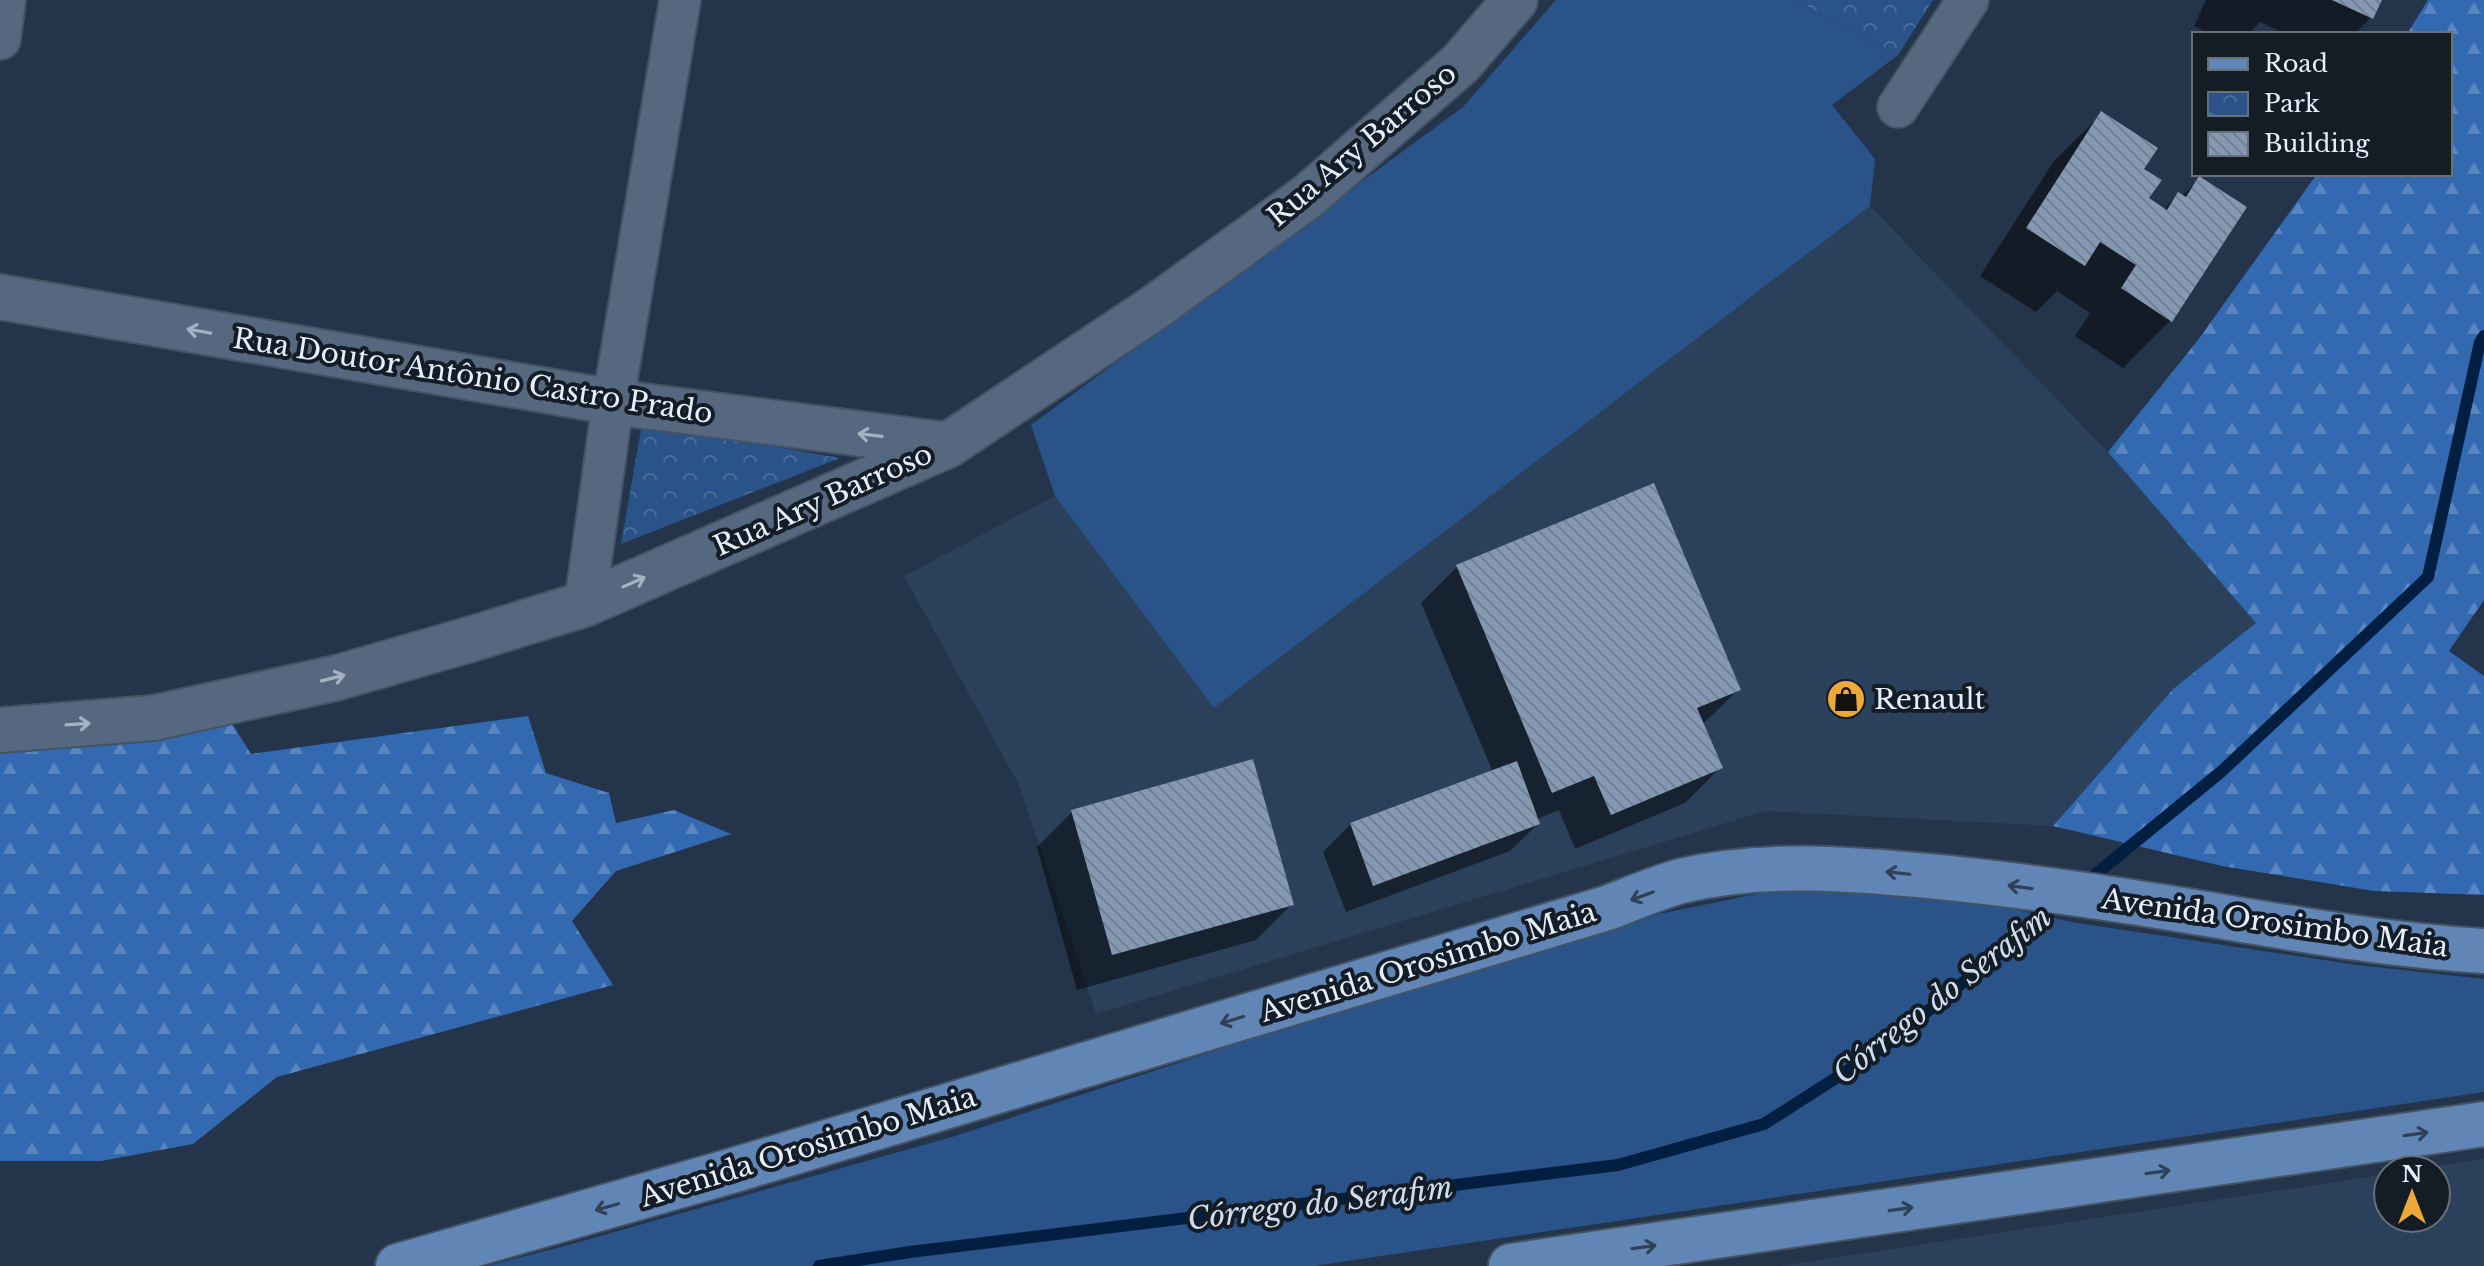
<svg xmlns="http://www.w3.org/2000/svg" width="2484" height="1266" viewBox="0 0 2484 1266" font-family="'Libre Baskerville',serif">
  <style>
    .built { fill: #2b405a }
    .green { fill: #295389 }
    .forest { fill: url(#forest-firs) }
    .park { fill: url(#park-crowns) }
    .shadow { fill: #0007 }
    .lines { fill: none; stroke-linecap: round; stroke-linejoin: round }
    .stream { stroke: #021f42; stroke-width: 12 }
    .building { fill: url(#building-back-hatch) }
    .street-casing { stroke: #445364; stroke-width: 44 }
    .secondary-casing { stroke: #445364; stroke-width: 48 }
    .primary-casing { stroke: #445364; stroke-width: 48 }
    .street { stroke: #566880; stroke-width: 40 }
    .secondary { stroke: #566880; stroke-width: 44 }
    .primary { stroke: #6185b4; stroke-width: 44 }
    .oneway { stroke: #a4b2c4 }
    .oneway2 { stroke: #2f4157 }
    .labels { text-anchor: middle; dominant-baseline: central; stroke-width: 8; stroke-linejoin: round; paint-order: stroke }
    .street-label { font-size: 28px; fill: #e4eefc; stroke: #141c25 }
    .poi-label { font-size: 28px; fill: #e4eefc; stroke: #141c25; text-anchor: start }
    .water-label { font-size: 30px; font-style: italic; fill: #cfddf1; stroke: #141c25 }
  </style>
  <defs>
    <pattern id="forest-firs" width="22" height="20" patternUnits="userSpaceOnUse" patternTransform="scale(2)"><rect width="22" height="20" fill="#3269b0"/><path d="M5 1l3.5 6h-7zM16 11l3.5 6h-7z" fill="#5986c0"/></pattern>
    <pattern id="park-crowns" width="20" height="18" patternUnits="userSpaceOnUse" patternTransform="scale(2)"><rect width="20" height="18" fill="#295389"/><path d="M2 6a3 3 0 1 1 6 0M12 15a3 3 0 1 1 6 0" fill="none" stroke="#486c9b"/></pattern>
    <pattern id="building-back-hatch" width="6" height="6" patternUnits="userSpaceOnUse" patternTransform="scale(2)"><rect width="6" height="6" fill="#8598b2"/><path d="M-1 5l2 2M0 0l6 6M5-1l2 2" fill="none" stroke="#728093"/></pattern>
  </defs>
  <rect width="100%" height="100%" fill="#24344a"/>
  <!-- built -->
  <g class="built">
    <path d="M1870,206L2108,452L2256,623L2173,689L2053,826L1766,811L1096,1014L1019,785L904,576L1055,496L1214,708Z"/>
    <path d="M2484,1159V1266H1779L2388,1174V1218H2436V1170H2412Z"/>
  </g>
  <!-- green -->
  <g class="green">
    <path d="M1556,0H1795L1898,55L1832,105L1875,159L1870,206L1214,708L1055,496L1031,425L1463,107Z"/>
    <path d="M1805,884L1940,893L2071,922L2357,965L2484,979V1092L1314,1266H487L568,1245L952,1137L1371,1000L1659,914Z"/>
  </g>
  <!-- forest -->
  <g class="forest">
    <path d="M2428,0H2484V600L2449,651L2484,676V895L2374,891L2222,866L2053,826L2173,689L2256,623L2108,452L2198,340L2317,174H2450V34H2407Z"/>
    <path d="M528,716L546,773L609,793L616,823L674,810L731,834L616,871L572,921L613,985L277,1077L193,1144L101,1161H0V730L153,718L233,725L251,754Z"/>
  </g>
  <!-- park -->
  <g class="park">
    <path d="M1795,0H1933L1898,55Z"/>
    <path d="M642,424L840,458L621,544Z"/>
  </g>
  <!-- shadow -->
  <g class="shadow">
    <path d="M2206,0H2379L2371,17L2355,34H2275L2277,30L2260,22L2248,34H2210L2194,26Z"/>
    <path d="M2102,114L2141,169L2146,199L2163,210L2178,195L2181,197L2199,179L2171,320L2123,368L2075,336L2090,313L2057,291L2036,312L1980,276L2054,161Z"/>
    <path d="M1653,485L1739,689L1702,725L1720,768L1685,803L1575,849L1559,810L1537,819L1538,824L1510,851L1346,912L1323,852L1351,824L1493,772L1421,603L1457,567Z"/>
    <path d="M1072,812L1292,904L1256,940L1077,990L1037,847Z"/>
  </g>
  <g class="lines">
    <!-- stream -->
    <g class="stream">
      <path d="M2085,883L2222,771L2428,577L2480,342L2484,336"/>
      <path d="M819,1266L910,1252L1618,1165L1764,1124L1881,1049L2062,902"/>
    </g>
  </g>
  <!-- building -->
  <g class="building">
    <path d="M2332,0H2382L2373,19Z"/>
    <path d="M2101,111L2158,148L2144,169L2162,180L2149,198L2167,210L2178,192L2186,197L2199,176L2247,207L2172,322L2121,288L2136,265L2100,242L2085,266L2026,228Z"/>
    <path d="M1654,483L1741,690L1697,708L1723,768L1611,815L1594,776L1552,793L1456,565Z"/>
    <path d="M1253,759L1294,905L1112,955L1071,810Z"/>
    <path d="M1517,761L1540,824L1373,886L1350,823Z"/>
  </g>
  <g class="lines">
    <!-- street casing -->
    <g class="street-casing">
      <g id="street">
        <path d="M0,39L5,0"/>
        <path d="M1898,107L1968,0"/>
        <path d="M585,604L613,402L680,0"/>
      </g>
    </g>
    <!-- secondary casing -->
    <g class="secondary-casing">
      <g id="secondary">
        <path d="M0,297L613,402L948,445"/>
        <path d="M0,730L153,718L336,678L468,640L585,604L948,445L1154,308L1307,197L1461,63L1515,0"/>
      </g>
    </g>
    <!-- primary casing -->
    <g class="primary-casing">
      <g id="primary">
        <path d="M398,1266L731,1171L1607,908C1631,899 1656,888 1681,881C1765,861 1854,869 1939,877C1999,883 2059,891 2119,900C2241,918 2361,944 2484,951"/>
        <path d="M1511,1266L2484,1124"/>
      </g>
    </g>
    <!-- street -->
    <use href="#street" class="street"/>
    <!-- secondary -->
    <use href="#secondary" class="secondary"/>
    <!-- primary -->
    <use href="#primary" class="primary"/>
  </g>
  <!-- one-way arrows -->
  <defs><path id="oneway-shaft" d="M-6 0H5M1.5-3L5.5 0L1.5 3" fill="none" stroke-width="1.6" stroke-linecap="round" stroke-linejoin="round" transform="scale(2)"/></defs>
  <g class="oneway">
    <use href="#oneway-shaft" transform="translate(199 331) rotate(-170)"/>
    <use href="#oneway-shaft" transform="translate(870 435) rotate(-173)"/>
    <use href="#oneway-shaft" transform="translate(634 582) rotate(-24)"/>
    <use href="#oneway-shaft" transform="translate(333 678) rotate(-14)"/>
    <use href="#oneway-shaft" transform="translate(78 724) rotate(-4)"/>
  </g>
  <g class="oneway2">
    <use href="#oneway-shaft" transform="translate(1898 873) rotate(-174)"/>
    <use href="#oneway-shaft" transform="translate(2020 887) rotate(-172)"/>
    <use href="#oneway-shaft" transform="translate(1642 896) rotate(160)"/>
    <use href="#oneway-shaft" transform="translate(1232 1020) rotate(163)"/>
    <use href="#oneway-shaft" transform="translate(2416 1134) rotate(-8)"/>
    <use href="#oneway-shaft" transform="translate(2158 1172) rotate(-8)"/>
    <use href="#oneway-shaft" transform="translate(607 1207) rotate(164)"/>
    <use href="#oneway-shaft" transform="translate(1901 1209) rotate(-8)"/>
    <use href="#oneway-shaft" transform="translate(1644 1247) rotate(-8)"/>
  </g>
  <!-- icons -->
  <defs>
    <g id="shop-disc" transform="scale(2)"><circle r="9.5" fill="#eca93a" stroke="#141c25"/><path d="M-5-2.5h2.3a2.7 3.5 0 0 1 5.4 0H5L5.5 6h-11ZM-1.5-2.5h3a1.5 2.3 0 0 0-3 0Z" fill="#111"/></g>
  </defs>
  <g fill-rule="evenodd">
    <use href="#shop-disc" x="1846" y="699"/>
  </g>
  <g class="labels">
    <!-- street labels -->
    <g class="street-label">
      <text transform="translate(1362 145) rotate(-40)">Rua Ary Barroso</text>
      <text transform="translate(473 376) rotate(9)">Rua Doutor Antônio Castro Prado</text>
      <text transform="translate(823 500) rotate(-24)">Rua Ary Barroso</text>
      <text transform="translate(2275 923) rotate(8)">Avenida Orosimbo Maia</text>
      <text transform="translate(1428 962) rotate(-17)">Avenida Orosimbo Maia</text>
      <text transform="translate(808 1147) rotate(-17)">Avenida Orosimbo Maia</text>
    </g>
    <!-- poi labels -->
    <g class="poi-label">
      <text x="1874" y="699">Renault</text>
    </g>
    <!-- water labels -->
    <g class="water-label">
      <text transform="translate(1942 995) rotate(-38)">Córrego do Serafim</text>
      <text transform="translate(1320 1203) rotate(-7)">Córrego do Serafim</text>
    </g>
  </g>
  <!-- legend -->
  <rect x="2192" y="32" width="260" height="144" fill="#141c25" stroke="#67707b" stroke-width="2"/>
  <rect x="2208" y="58" width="40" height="12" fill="#6185b4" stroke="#67707b" stroke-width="2"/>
  <text x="2264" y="72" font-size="24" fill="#e4eefc">Road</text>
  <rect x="2208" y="92" width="40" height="24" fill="url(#park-crowns)" stroke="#67707b" stroke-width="2"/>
  <text x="2264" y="112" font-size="24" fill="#e4eefc">Park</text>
  <rect x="2208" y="132" width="40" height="24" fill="url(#building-back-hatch)" stroke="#67707b" stroke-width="2"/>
  <text x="2264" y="152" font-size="24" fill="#e4eefc">Building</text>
  <!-- north arrow -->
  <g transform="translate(2412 1194)"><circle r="38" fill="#141c25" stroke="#67707b" stroke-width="2"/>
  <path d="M0-6L14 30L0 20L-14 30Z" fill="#eca93a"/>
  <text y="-12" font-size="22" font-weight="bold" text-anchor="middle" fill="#e4eefc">N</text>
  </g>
</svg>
